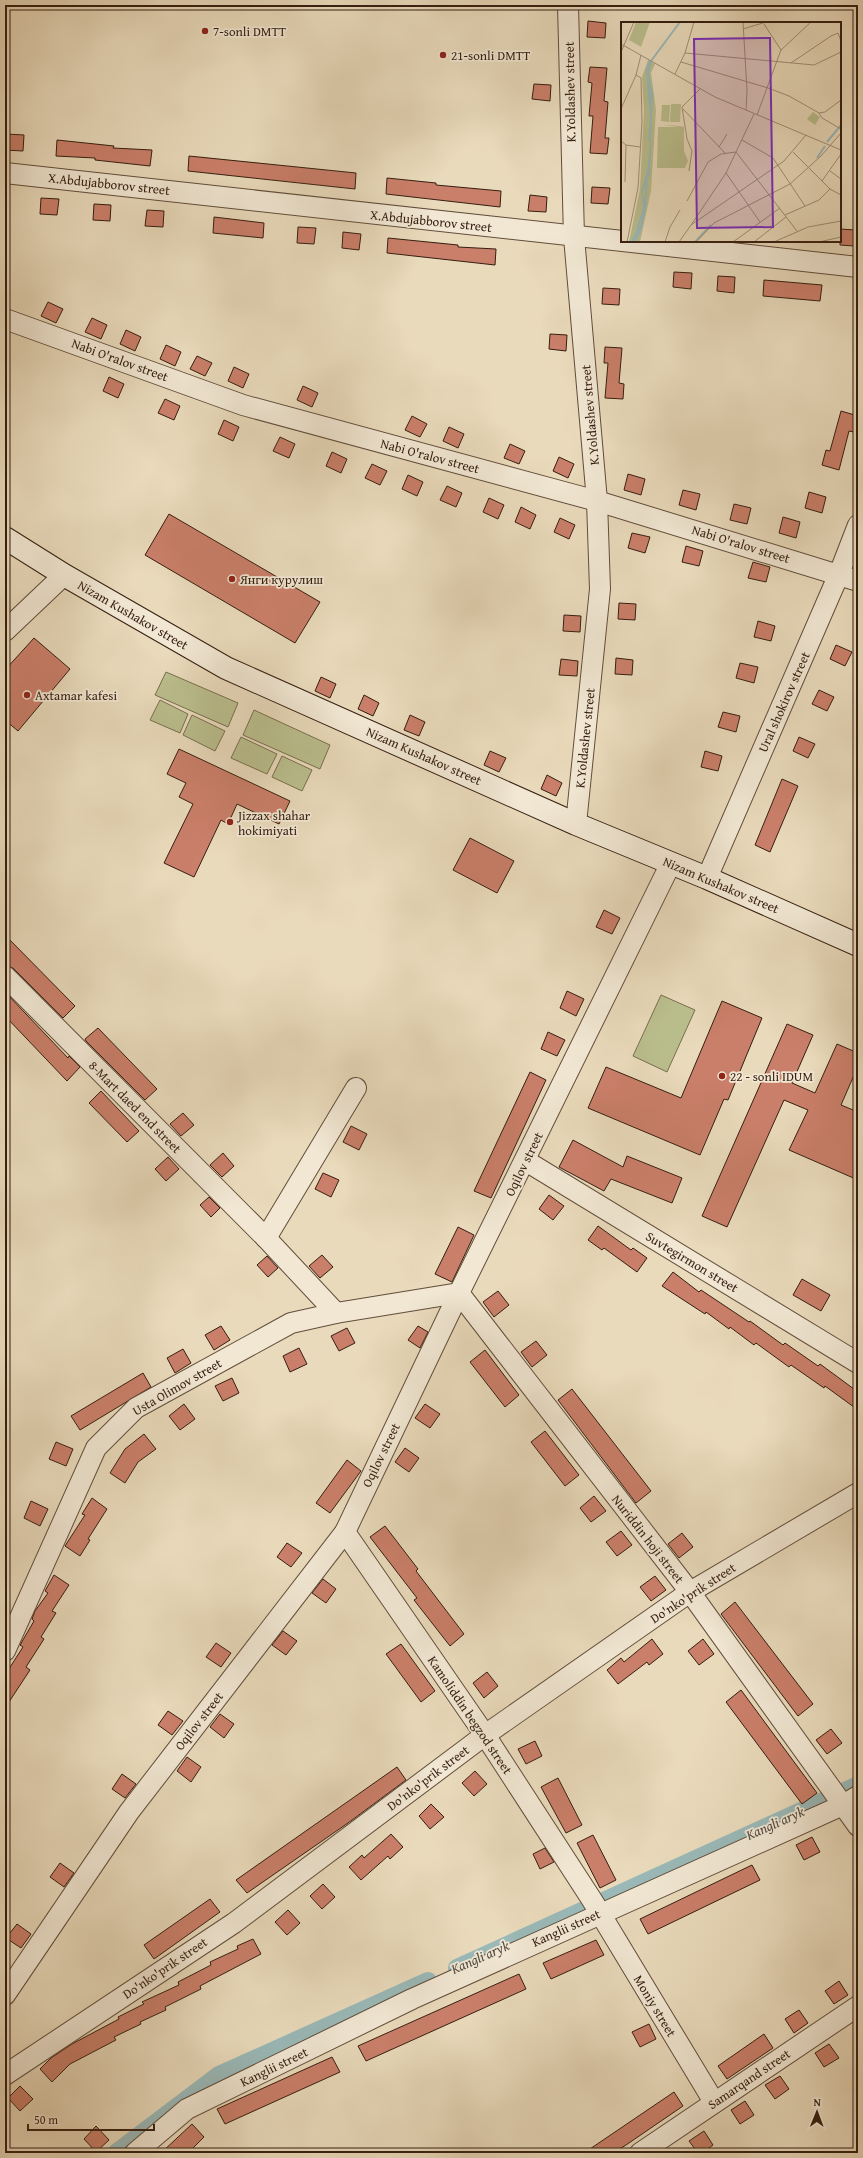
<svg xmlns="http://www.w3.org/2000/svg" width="863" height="2158" viewBox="0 0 863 2158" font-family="'Gentium Book Plus',serif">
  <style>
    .green { fill: #babe8d; stroke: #786e4e }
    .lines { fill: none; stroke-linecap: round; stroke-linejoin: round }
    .canal { stroke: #9ab9b8; stroke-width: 18 }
    .building { fill: #ca7f6a; stroke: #351e10 }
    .minor-casing { stroke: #624d3b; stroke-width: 22 }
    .secondary-casing { stroke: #351e10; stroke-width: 24 }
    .minor { stroke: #f1e7d3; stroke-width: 20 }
    .secondary { stroke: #f1e7d3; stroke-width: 22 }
    .poi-dot { fill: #8f2418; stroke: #f1e7d3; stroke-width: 1.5 }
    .labels { text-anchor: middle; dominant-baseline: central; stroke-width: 3.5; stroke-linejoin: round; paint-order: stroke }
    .poi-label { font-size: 13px; fill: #351e10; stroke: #f1e7d3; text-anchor: start }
    .street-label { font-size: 13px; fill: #351e10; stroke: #f1e7d3 }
    .water-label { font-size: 14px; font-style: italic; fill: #534c42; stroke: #f1e7d3 }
    .inset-river { fill: none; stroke: #9ab9b8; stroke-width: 2 }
    .inset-road { fill: none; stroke: #a18f77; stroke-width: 1 }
    .view { fill: #7b2cbf; fill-opacity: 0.15; stroke: #7b2cbf; stroke-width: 2 }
    .inset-edge { fill: none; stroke: #351e10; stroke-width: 2 }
  </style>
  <rect width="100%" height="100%" fill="#e9dabb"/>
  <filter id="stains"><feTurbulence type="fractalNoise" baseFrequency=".005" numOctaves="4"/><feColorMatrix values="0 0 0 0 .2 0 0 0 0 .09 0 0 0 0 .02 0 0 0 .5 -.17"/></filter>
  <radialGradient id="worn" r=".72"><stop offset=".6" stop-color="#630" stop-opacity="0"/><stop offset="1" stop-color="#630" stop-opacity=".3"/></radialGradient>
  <!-- green -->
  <g class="green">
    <path d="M166,672L238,703L228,727L155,695Z"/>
    <path d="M160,700L188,714L180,733L150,720Z"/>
    <path d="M254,710L330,745L320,769L243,735Z"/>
    <path d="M192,715L225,731L215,751L183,735Z"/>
    <path d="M241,737L277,754L267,774L231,758Z"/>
    <path d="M282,756L312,770L302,791L272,777Z"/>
    <path d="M661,995L695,1010L667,1072L633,1056Z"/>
  </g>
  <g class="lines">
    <!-- canal -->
    <g class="canal">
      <path d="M457,1968L858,1785"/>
      <path d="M116,2153L219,2075L428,1981"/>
    </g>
  </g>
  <!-- building -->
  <g class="building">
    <path d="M588,21L606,23L605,38L587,37Z"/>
    <path d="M590,67L607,68L604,101L608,102L605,138H609L607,154L590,153L593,116H589L592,83L588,82Z"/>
    <path d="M534,84L551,85L550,101L532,99Z"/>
    <path d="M6,134L24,135L23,151L5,150Z"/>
    <path d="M57,140L114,146L113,148L152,150L150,166L95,160V158L56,156Z"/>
    <path d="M189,156L356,173L355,189L188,171Z"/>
    <path d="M387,178L436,183V185L501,191L500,207L386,194Z"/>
    <path d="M592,187L610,188L608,204L591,203Z"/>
    <path d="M530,195L547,197L546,212L528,211Z"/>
    <path d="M41,198L59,199L57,215L40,214Z"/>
    <path d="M94,204L111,205L110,221L93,220Z"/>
    <path d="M147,210L164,211L163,227L145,226Z"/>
    <path d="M214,217L264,223L263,238L213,233Z"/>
    <path d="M298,227L316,228L314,244L297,243Z"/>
    <path d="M840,229L855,230L854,246L840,245Z"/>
    <path d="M343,232L361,234L359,250L342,248Z"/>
    <path d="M388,238L458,245V247L496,249L495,265L387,253Z"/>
    <path d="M674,272L692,273L691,289L673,287Z"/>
    <path d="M718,276L735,277L734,293L717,291Z"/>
    <path d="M764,280L822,285L820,301L763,296Z"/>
    <path d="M603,288L620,289L619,305L602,304Z"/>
    <path d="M48,302L63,309L56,323L41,316Z"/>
    <path d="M92,318L107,325L101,339L85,332Z"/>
    <path d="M126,330L141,337L135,351L120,344Z"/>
    <path d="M550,334L567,335L566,351L549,349Z"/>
    <path d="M166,345L181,352L175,366L160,359Z"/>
    <path d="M605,347L622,348L619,383L624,384L623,399L605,398L608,363H604Z"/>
    <path d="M197,356L212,363L205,376L190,369Z"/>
    <path d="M234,367L249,374L243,388L228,381Z"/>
    <path d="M109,377L124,384L118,398L103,391Z"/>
    <path d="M303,386L318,393L312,407L297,400Z"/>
    <path d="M165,399L180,406L174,420L158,413Z"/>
    <path d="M841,411L858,416L854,432L849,431L839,470L822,465L826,450L830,451Z"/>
    <path d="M412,416L427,424L420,437L405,430Z"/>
    <path d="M224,420L239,427L233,441L218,434Z"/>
    <path d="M449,427L464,434L458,448L443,441Z"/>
    <path d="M280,437L295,444L289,458L273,451Z"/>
    <path d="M510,444L525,451L519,464L504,458Z"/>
    <path d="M332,452L347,459L341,473L326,466Z"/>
    <path d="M559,457L574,464L568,478L553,471Z"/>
    <path d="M372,464L387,471L380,485L365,478Z"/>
    <path d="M628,474L645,479L641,495L624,490Z"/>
    <path d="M408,475L423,482L417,496L402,489Z"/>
    <path d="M447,486L462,493L456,507L440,500Z"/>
    <path d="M683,490L700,494L696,510L679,505Z"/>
    <path d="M809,492L826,497L822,513L805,508Z"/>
    <path d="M489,498L504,505L498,519L483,512Z"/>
    <path d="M734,504L751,508L747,524L730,520Z"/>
    <path d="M521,507L536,515L530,529L515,522Z"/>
    <path d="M169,514L320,602L295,643L145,555Z"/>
    <path d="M783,517L800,522L796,538L779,533Z"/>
    <path d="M560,518L575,525L569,539L554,532Z"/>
    <path d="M632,533L650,537L645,553L628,548Z"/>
    <path d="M686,546L703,551L699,566L682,562Z"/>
    <path d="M753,562L770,567L766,582L748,578Z"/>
    <path d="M619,603L636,604L635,620L618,619Z"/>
    <path d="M564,615L581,616L580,632L563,631Z"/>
    <path d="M758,621L775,626L771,641L754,637Z"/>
    <path d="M34,638L70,669L18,731L5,720V670Z"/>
    <path d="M836,645L852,652L845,666L830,659Z"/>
    <path d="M616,658L633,660L632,675L615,674Z"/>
    <path d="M561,659L578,661L577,676L559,675Z"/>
    <path d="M740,663L758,667L754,683L736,678Z"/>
    <path d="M321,677L336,684L330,698L315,691Z"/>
    <path d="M819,690L834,697L827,711L812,704Z"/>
    <path d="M364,695L379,703L373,716L358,709Z"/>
    <path d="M723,712L740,716L736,732L718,727Z"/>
    <path d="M410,715L425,722L419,736L404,730Z"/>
    <path d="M799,737L815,744L808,758L793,751Z"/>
    <path d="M179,749L290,801L279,824L237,804L228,824L221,820L194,877L164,863L193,804L179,797L186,783L167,774Z"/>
    <path d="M490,751L506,758L499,772L484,765Z"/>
    <path d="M705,751L722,756L718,771L701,767Z"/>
    <path d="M547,775L562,783L556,796L541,789Z"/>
    <path d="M782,779L798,786L770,852L755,845Z"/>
    <path d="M470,838L514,861L497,893L453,870Z"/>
    <path d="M604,910L620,918L612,934L596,927Z"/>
    <path d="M5,935L75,1006L63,1018L13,968L5,965Z"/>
    <path d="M567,991L584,999L576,1016L560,1008Z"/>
    <path d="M5,992L68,1058L69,1056L80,1067L67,1081L5,1016Z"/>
    <path d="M722,1001L762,1018L728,1100L724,1099L700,1155L588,1108L606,1067L681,1098Z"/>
    <path d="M787,1024L813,1035L792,1083L815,1093L837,1044L858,1053V1066L841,1105L858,1112V1180L789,1150L808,1110L784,1100L727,1227L702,1216Z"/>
    <path d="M98,1028L157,1089L145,1100L86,1041L85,1039Z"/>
    <path d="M548,1032L565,1040L557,1056L541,1049Z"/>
    <path d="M530,1072L546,1080L491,1198L474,1191Z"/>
    <path d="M101,1091L139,1131L127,1142L89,1103Z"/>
    <path d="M183,1113L194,1125L181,1136L170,1124Z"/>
    <path d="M351,1126L367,1134L359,1150L343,1142Z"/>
    <path d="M573,1140L623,1167L627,1156L682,1178L672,1203L611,1179L604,1191L559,1167Z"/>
    <path d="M223,1153L234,1166L222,1177L210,1165Z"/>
    <path d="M168,1157L179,1169L166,1181L155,1169Z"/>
    <path d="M323,1173L339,1180L331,1197L315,1189Z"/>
    <path d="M549,1195L564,1206L553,1220L539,1209Z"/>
    <path d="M209,1197L220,1208L211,1217L200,1205Z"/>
    <path d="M598,1226L631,1250L633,1248L647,1258L637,1272L604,1248L602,1250L588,1240Z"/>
    <path d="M458,1227L474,1235L452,1282L435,1274Z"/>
    <path d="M322,1255L333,1267L320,1278L309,1266Z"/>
    <path d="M267,1256L278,1268L268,1277L257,1265Z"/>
    <path d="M673,1272L699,1292L701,1290L749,1322L750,1321L783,1345L785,1343L818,1366L820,1364L858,1392V1410L825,1386L824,1388L791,1365L789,1367L756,1343L754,1345L730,1327L729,1329L706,1312L705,1314L662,1286Z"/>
    <path d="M802,1279L830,1295L821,1311L793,1295Z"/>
    <path d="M498,1291L509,1305L494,1317L483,1302Z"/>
    <path d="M221,1326L230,1340L214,1350L205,1335Z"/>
    <path d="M418,1326L428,1332L420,1348L408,1340Z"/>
    <path d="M347,1328L355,1343L339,1351L331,1336Z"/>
    <path d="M536,1341L547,1355L532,1367L521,1352Z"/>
    <path d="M299,1348L307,1364L290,1372L283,1356Z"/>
    <path d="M183,1349L191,1363L175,1373L167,1358Z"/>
    <path d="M485,1350L519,1395L505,1407L470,1362Z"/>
    <path d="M143,1373L151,1387L80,1430L71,1416Z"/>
    <path d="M232,1378L239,1393L223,1401L215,1386Z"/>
    <path d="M572,1389L651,1491L636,1503L558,1400Z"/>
    <path d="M184,1404L195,1419L180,1430L169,1416Z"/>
    <path d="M425,1404L440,1414L430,1428L415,1418Z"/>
    <path d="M545,1431L579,1475L565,1486L531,1442Z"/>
    <path d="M144,1434L156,1449L138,1462L125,1483L110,1473L125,1449Z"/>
    <path d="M56,1442L73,1449L66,1466L49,1459Z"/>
    <path d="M405,1448L419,1458L409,1472L395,1462Z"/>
    <path d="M347,1460L361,1471L330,1513L316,1503Z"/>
    <path d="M594,1496L606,1511L591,1522L580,1508Z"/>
    <path d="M92,1498L107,1509L88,1539L90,1540L80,1556L65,1546L85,1515L82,1514Z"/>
    <path d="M31,1501L48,1509L40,1526L24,1518Z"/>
    <path d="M385,1526L418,1569L416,1571L464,1634L450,1646L414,1600L417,1598L370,1537Z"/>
    <path d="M621,1531L632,1545L617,1556L606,1542Z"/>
    <path d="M682,1533L693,1547L679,1558L668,1544Z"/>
    <path d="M287,1543L302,1553L291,1567L277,1557Z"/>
    <path d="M54,1575L69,1585L52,1611L56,1613L41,1637L44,1639L26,1667L30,1670L5,1708V1675L23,1647L20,1645L34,1621L32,1619L35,1611L48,1593L45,1591Z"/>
    <path d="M655,1576L666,1590L651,1601L640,1587Z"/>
    <path d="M323,1579L336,1589L326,1603L312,1593Z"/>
    <path d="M735,1602L813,1704L798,1716L721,1614Z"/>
    <path d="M283,1631L297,1641L286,1655L272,1645Z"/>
    <path d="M652,1639L663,1654L649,1665L647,1662L618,1684L607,1670L621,1658L624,1662Z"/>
    <path d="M703,1639L714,1654L699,1665L688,1651Z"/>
    <path d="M216,1643L231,1653L221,1667L206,1657Z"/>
    <path d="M401,1644L435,1691L421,1702L386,1654Z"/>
    <path d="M487,1672L498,1686L484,1698L473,1683Z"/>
    <path d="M741,1690L817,1793L802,1804L726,1702Z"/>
    <path d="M168,1711L183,1721L172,1735L158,1725Z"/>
    <path d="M220,1714L234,1724L224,1738L210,1727Z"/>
    <path d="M831,1729L842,1743L827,1754L816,1740Z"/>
    <path d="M535,1741L542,1756L526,1764L518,1749Z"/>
    <path d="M187,1757L201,1767L191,1782L177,1771Z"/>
    <path d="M397,1767L406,1780L348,1823L247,1893L236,1880Z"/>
    <path d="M475,1771L487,1784L474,1796L462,1783Z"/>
    <path d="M122,1774L136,1784L125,1798L112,1789Z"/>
    <path d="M558,1778L582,1825L566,1833L541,1787Z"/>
    <path d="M431,1804L444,1817L430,1829L419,1816Z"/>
    <path d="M391,1834L403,1847L390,1859L388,1856L361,1880L349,1867L362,1855L364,1858Z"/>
    <path d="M593,1835L616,1880L600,1888L577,1843Z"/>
    <path d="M812,1837L820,1852L804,1860L796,1845Z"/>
    <path d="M545,1848L554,1862L540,1869L533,1854Z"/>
    <path d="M60,1863L74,1873L64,1887L50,1877Z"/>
    <path d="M752,1865L760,1880L648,1934L640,1919Z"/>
    <path d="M323,1884L335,1897L322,1909L310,1896Z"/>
    <path d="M210,1899L220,1912L154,1959L144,1945Z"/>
    <path d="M288,1910L300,1923L287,1935L275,1922Z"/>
    <path d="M17,1924L31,1934L21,1948L6,1938Z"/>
    <path d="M253,1939L261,1954L200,1986L201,1989L165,2007L166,2010L140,2022L141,2024L114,2037L116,2040L70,2064L52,2082L40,2069L51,2058L72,2044L119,2019L118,2017L144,2004L142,2002L179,1985L178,1982L211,1965L210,1962L238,1949L237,1946Z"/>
    <path d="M596,1940L604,1955L551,1979L543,1963Z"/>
    <path d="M519,1974L526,1989L366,2061L358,2046Z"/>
    <path d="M839,1981L848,1995L834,2004L825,1991Z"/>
    <path d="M799,2010L808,2023L794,2033L785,2019Z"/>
    <path d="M649,2024L656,2039L640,2047L632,2032Z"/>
    <path d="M764,2034L773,2048L727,2079L718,2066Z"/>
    <path d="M829,2044L839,2058L824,2067L815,2053Z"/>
    <path d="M332,2057L340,2072L225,2124L217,2109Z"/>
    <path d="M780,2076L789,2089L775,2099L765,2085Z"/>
    <path d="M20,2086L33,2099L20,2111L8,2098Z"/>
    <path d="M674,2092L683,2106L626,2145L613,2153H584Z"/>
    <path d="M745,2101L754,2115L740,2124L731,2110Z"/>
    <path d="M192,2124L204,2137L188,2153H161Z"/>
    <path d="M96,2126L109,2140L96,2152L84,2139Z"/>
    <path d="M704,2131L713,2145L702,2153H698L689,2141Z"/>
  </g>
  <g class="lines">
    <!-- minor casing -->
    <g class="minor-casing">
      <g id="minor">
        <path d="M568,5L574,237L597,501L600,589L576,824"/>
        <path d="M5,173L858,267"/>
        <path d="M5,319L243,405L597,501L858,581"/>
        <path d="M5,631L64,575"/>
        <path d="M707,878L839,574L858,525"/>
        <path d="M5,976L266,1238L336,1313"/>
        <path d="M526,1161L858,1363"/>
        <path d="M266,1238L356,1088"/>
        <path d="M345,1532L485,1735L592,1900L714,2102"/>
        <path d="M5,1651L96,1448L136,1408L291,1323L336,1313L459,1293L690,1592L858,1826"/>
        <path d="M5,1995L129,1812L345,1532L459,1293L671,863"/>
        <path d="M5,2075L234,1923L485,1735L690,1592L858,1493"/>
        <path d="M135,2153L187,2109L412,1999L843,1805L858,1796"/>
        <path d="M640,2153L858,2006"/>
      </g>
    </g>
    <!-- secondary casing -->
    <g class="secondary-casing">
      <path id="secondary" d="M5,538L64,575L226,668L576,824L707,878L858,945"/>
    </g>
    <!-- minor -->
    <use href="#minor" class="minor"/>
    <!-- secondary -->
    <use href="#secondary" class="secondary"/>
  </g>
  <!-- markers -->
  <g class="poi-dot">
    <circle cx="205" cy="31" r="4"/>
    <circle cx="443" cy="55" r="4"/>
    <circle cx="232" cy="579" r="4"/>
    <circle cx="27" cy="695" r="4"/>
    <circle cx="230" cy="822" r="4"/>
    <circle cx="722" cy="1076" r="4"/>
  </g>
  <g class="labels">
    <!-- poi labels -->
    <g class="poi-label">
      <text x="213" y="31">7-sonli DMTT</text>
      <text x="451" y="55">21-sonli DMTT</text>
      <text x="240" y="579">Янги курулиш</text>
      <text x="35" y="695">Axtamar kafesi</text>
      <text x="238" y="815">Jizzax shahar<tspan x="238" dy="15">hokimiyati</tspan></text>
      <text x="730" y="1076">22 - sonli IDUM</text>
    </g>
    <!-- street labels -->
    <g class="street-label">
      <text transform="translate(570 92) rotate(-91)">K.Yoldashev street</text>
      <text transform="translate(109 184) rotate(6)">X.Abdujabborov street</text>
      <text transform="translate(431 221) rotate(6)">X.Abdujabborov street</text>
      <text transform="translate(120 360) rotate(20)">Nabi O'ralov street</text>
      <text transform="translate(590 415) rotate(-95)">K.Yoldashev street</text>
      <text transform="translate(430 456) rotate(15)">Nabi O'ralov street</text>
      <text transform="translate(741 544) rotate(17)">Nabi O'ralov street</text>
      <text transform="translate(133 615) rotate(30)">Nizam Kushakov street</text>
      <text transform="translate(784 702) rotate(-66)">Ural shokirov street</text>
      <text transform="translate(585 738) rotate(-84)">K.Yoldashev street</text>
      <text transform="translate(424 756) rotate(24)">Nizam Kushakov street</text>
      <text transform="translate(721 885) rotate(23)">Nizam Kushakov street</text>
      <text transform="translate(135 1107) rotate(45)">8-Mart daed end street</text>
      <text transform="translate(524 1164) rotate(-64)">Oqilov street</text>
      <text transform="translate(692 1262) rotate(31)">Suvtegirmon street</text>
      <text transform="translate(177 1387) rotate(-30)">Usta Olimov street</text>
      <text transform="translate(381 1455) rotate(-64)">Oqilov street</text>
      <text transform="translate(648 1539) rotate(52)">Nuriddin hoji street</text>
      <text transform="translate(693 1593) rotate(-33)">Do'nko'prik street</text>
      <text transform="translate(470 1715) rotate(56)">Kamoliddin begzod street</text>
      <text transform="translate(199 1721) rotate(-52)">Oqilov street</text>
      <text transform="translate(428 1778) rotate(-37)">Do'nko'prik street</text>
      <text transform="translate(566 1928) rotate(-24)">Kanglii street</text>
      <text transform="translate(165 1968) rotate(-34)">Do'nko'prik street</text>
      <text transform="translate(655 2006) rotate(59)">Moniy street</text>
      <text transform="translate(274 2067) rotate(-26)">Kanglii street</text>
      <text transform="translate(749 2079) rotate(-34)">Samarqand street</text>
    </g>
    <!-- water labels -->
    <g class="water-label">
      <text transform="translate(775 1823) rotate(-24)">Kangli aryk</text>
      <text transform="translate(480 1957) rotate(-24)">Kangli aryk</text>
    </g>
  </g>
  <!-- overview -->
  <g transform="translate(621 22)">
    <rect width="220" height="220" fill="#e9dabb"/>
    <path d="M15,0H29L20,25L8,18ZM27,38L34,42L30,51L35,88L30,169L19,220H8L19,167L23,89L21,55ZM50,82H60L59,100H49ZM41,83H49L48,100L40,99ZM192,90L199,95L194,103L186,97ZM42,103L59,104L63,105V129L67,139L64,146H36L37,105H58Z" fill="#babe8d"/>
    <path d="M28,38L31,40L28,51L32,73L29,153L21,172L26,181L21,207L15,220H9L20,202L22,181L20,170L26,150L30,112L25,47Z" fill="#9ab9b8"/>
    <path class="inset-river" d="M30,39L59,0M28,119L30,98M206,120L220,103M196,136L204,124M24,181L26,160M15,212L22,189M74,220L90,203"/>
    <path class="inset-road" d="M122,0L126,68L125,88M143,2L160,28M122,7L145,0M0,22L94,75L220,128M0,30L13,0M64,31L193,43L220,30M60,40L147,66L168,74L198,91L204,90L220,78M170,41L210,14L217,11L220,19M54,52L64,31L73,0M0,87L15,53L20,33M62,87L104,131M198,91L201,96L220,107M136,93L160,28L190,0M121,118L152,136L184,184M0,119L5,123L19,125M98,125L106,112M172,130L209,167L220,173M68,149L71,129L66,117L61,85L79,67M209,149L220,157M105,151L139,200M201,159L220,132M4,160L5,123M66,179L87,140L100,132L115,130L176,209M164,193L198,178L209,167M70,203L105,151L133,92M6,220L17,166L21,100L20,56L15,53M44,220L49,205L59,188M58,220L70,203L163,139L185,113M75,220L93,201L169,162L200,134L220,111M112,220L159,186M133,220L165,195M153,220L187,205L220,199M198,220L220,215"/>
    <path class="view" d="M149,16L152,205L76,206L73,17Z"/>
    <rect width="220" height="220" class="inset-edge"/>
  </g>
  <!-- margin -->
  <rect width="863" height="2158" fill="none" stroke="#e9dabb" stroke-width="20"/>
  <rect x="6" y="6" width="851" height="2146" fill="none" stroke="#351e10" stroke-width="2"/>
  <rect x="10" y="10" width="843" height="2138" fill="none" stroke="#351e10"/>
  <!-- north arrow -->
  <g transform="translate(817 2112) rotate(1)" stroke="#f1e7d3" stroke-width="3" paint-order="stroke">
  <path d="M0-3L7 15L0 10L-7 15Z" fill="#351e10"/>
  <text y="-6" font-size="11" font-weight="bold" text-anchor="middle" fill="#351e10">N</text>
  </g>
  <!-- scale -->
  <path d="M28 2124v6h126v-6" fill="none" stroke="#351e10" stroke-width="2"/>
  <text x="34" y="2124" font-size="12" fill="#351e10" stroke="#f1e7d3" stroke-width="3" paint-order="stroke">50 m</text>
  <rect width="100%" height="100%" filter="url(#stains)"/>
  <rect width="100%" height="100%" fill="url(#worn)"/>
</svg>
